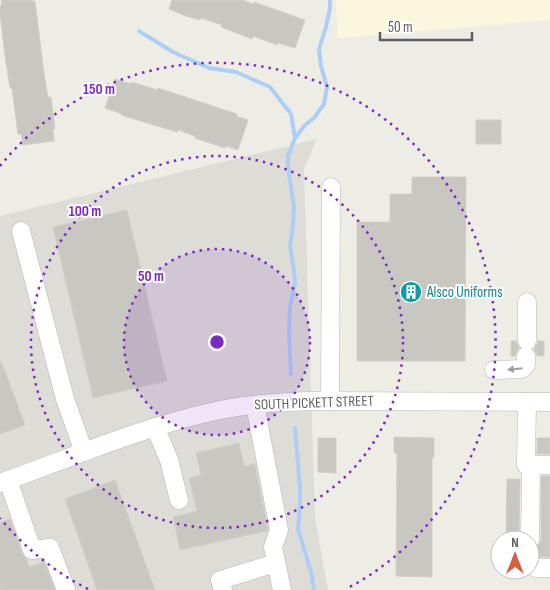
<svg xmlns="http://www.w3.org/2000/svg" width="550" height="590" viewBox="0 0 550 590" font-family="'Sofia Sans Condensed',sans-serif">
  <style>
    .commercial { fill: #fbf7de }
    .industrial { fill: #dddcd7 }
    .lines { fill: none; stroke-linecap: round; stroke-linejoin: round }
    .stream { stroke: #adcef7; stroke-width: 4 }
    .building { fill: #c9c7c2; stroke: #d2cfc4 }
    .minor-casing { stroke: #b5b7bb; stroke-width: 19 }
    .minor { stroke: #fff; stroke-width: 18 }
    .oneway { fill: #9e9fa2 }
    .ring { fill: none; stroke: #7b2cbf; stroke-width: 2.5; stroke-dasharray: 2.5 5 }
    .labels { text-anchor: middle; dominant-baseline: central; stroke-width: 4; stroke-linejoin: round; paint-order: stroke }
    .culture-label { font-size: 15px; fill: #0d838f; stroke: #fff; text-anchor: start }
    .street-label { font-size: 15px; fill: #5d5f64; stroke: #fff }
    .centre { fill: #7b2cbf; stroke: #fff; stroke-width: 2.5 }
    .ring-label { font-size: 15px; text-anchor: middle; font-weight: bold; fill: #7b2cbf; stroke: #fff; stroke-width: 4; stroke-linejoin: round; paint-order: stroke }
  </style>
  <rect width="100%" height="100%" fill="#eeede5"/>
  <!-- commercial -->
  <path class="commercial" d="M336,0H550V20L338,38Z"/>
  <!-- industrial -->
  <path class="industrial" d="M317,139L304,169L315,518L328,590H0V216Z"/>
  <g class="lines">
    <!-- stream -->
    <g class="stream">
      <path d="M139,31L173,52L209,68L236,72L270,87L291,114L295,138"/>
      <path d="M291,374L289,333L290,307L295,283L294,271L290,245L293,226L294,207L288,166V156L295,138L305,125L314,118L324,104L327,87L321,66L319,49L326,27L330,8V0"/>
      <path d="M295,428L300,488V508L298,529L311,572L314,590"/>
    </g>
  </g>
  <!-- building -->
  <g class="building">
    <path d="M1,0H33V2L35,1L44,74L48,97H51L55,129H53L54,141L23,145L21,134H18L12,88H10L5,56L0,13V5H2Z"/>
    <path d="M172,0H242L253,4L254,2L305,20L295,48L278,43L277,45L253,36L252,39L221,27L222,25L201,18L200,20L186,16L169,9Z"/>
    <path d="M115,79L131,84L132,82L157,90L158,88L237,114L236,116L248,120L238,150L226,146L225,148L195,138V136L178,130L177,132L121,115L122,114L105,108Z"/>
    <rect x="476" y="120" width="25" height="24"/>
    <path d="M412,177H466L465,361H357V222H390V194H412Z"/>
    <path d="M127,210L167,381L93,398L53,227Z"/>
    <path d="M511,341H516L519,348L517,351L515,356H511Z"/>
    <path d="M538,341H544V356H537L534,349L536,346Z"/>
    <path d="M0,361H1L25,425L0,434Z"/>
    <path d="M394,437L434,438V457H432V577L396,576L397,453H394Z"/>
    <path d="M318,438H336V473L318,472Z"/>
    <rect x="537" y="438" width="13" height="16"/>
    <path d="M239,443L244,466L255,464L268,529L267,531L180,550L173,517L197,511L189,478L201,475L196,453Z"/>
    <path d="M541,476H550V557H539L536,555V549L539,545L541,540Z"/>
    <path d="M507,479H520L519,540H506Z"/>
    <path d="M115,480L142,554L155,590H97L95,584L65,499Z"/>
    <path d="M10,519L22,553L26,559L29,567L44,562L55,590H0V523Z"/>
  </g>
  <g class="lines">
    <!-- minor casing -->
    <g class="minor-casing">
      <g id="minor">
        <path d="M21,231L65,399L84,452"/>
        <path d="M527,341V302"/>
        <path d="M494,370L522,369L526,365V356"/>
        <path d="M330,401L331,187"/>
        <path d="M527,402L526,465H550"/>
        <path d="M255,405L279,530L273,547L282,590"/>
        <path d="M155,427L169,460L179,500"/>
        <path d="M8,480L32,550L50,548L66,590"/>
        <path d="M0,483C73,457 144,426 220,410C250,404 280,402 311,401L550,402"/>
        <path d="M530,540L531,465"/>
        <path d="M530,564L536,568H550"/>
        <path d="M223,590L220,580L276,563"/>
      </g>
    </g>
    <!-- minor -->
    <use href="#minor" class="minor"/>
  </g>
  <!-- one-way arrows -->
  <defs><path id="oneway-solid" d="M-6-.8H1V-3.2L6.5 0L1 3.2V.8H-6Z" transform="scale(1.25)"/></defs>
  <use class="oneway" href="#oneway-solid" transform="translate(515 369) rotate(174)"/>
  <!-- distance rings -->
  <circle cx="217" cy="342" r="93" fill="#7b2cbf" fill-opacity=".12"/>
  <g class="ring">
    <circle cx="217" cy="342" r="93"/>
    <circle cx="217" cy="342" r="186"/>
    <path d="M88 589A279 279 0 0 1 0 518M0 166A279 279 0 1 1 346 589"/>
  </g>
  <!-- icons -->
  <defs>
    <g id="building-disc" transform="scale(1.125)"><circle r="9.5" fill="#0f9aa8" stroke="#fff"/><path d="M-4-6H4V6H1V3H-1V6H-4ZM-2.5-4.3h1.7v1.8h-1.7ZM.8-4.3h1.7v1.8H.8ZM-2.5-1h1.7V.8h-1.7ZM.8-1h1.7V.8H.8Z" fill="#fff"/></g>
  </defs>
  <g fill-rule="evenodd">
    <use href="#building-disc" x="411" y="292"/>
  </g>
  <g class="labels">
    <!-- culture labels -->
    <g class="culture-label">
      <text x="427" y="292">Alsco Uniforms</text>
    </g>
    <!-- street labels -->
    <g class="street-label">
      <text transform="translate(314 403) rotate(-2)">SOUTH PICKETT STREET</text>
    </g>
  </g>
  <circle cx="217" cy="342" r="8" class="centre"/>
  <g class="ring-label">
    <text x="99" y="94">150 m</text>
    <text x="85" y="216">100 m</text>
    <text x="151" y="281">50 m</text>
  </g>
  <!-- north arrow -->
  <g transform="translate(515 555)"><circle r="24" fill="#ffffff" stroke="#bebfc1"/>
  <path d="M0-4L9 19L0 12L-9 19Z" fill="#d95d41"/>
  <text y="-8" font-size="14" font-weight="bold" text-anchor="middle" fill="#5d5f64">N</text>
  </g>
  <!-- scale -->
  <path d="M380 32v8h92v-8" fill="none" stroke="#5d5f64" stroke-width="2.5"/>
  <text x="388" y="32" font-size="15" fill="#5d5f64" stroke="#ffffff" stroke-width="4" paint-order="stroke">50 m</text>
</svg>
